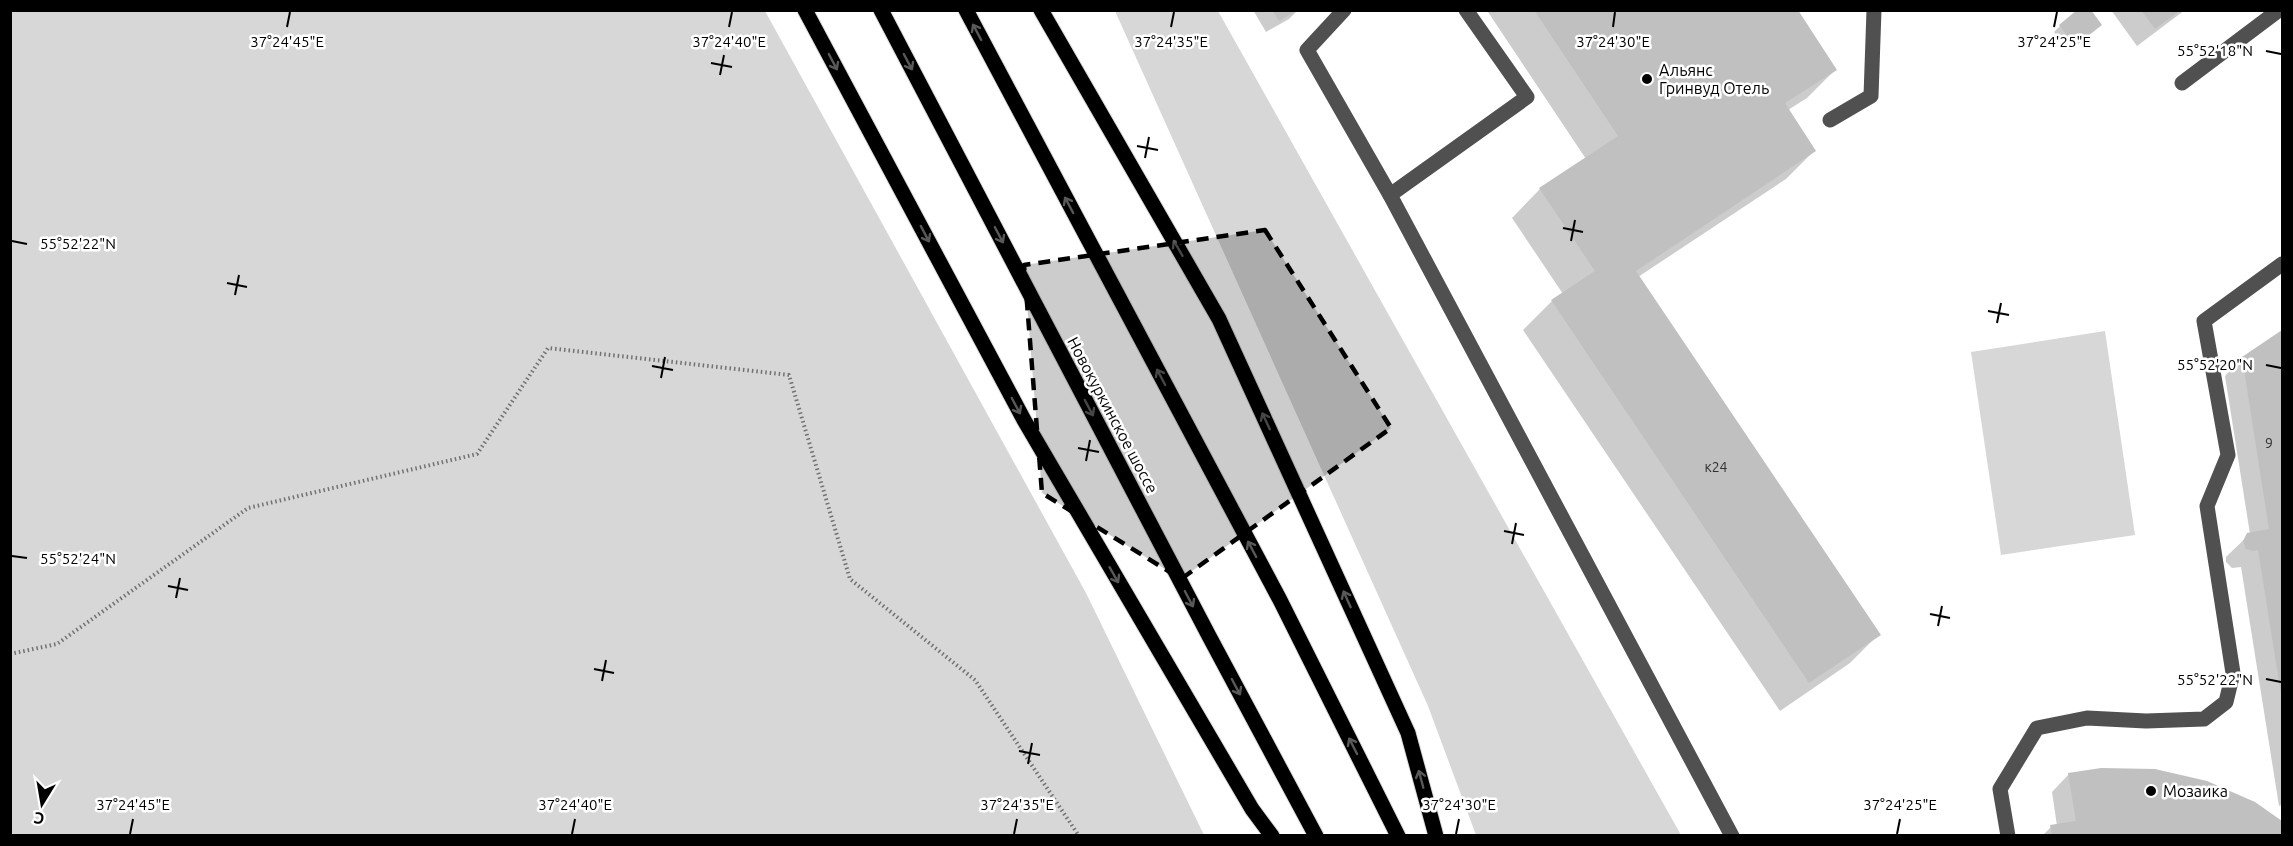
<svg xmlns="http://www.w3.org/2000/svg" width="2293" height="846" viewBox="0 0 2293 846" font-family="Ubuntu,sans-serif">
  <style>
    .green { fill: #d7d7d7 }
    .shadow { fill: #0003 }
    .building { fill: #c0c0c0 }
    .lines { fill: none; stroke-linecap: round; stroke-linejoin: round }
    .major-casing { stroke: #dbdbdb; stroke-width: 17 }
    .path { stroke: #727272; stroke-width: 4; stroke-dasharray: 1.5 3; stroke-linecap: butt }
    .minor { stroke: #505050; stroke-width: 15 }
    .major { stroke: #000; stroke-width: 15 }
    .oneway { stroke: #595959 }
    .marked { fill: #000; fill-opacity: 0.2; stroke: #000; stroke-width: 4.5; stroke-dasharray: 12 8; stroke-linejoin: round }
    .ticks { fill: none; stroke: #000; stroke-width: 2 }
    .poi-dot { fill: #000; stroke: #fff; stroke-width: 2 }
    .labels { text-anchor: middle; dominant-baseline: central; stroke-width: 5; stroke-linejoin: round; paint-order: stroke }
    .number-label { font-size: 14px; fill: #303030 }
    .poi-label { font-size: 16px; fill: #000; stroke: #fff; text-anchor: start }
    .street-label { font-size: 16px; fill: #000; stroke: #fff }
    .ticks-label { font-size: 15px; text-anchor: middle; fill: #000; stroke: #fff; stroke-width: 5; stroke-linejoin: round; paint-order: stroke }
  </style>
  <rect width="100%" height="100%" fill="#fff"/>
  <!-- green -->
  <g class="green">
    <path d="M10,11H765L1086,593L1204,835H11Z"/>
    <path d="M1115,11H1218L1681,835H1476L1428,706Z"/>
    <path d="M2105,331L2135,535L2001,555L1971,352Z"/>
  </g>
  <!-- shadow -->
  <g class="shadow">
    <path d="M1253,10H1298L1289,19L1266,32Z"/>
    <path d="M1490,10H1796L1835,70L1807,98L1788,110L1814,151L1786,179L1638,277L1879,634L1850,663L1780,711L1523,330L1552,301L1563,294L1512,218L1540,189L1586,159L1488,12Z"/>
    <path d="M2111,10H2185L2137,46Z"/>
    <path d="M2060,26L2095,30L2069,50L2054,32Z"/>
    <path d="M2282,332V805L2279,806L2241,567L2232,568L2226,562V557L2230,553L2250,534L2225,376L2242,358Z"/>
    <path d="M2069,774L2255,803L2282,823V836H2042L2051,827L2057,826L2052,792Z"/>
  </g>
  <!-- building -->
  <g class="building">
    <path d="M1272,10H1298L1279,21Z"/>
    <path d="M1534,10H1798L1837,70L1785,103L1816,151L1636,271L1881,635L1809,683L1551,300L1595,271L1539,188L1618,136Z"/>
    <path d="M2077,10H2091L2102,25L2075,46L2059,25Z"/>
    <path d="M2141,10H2181L2155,29Z"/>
    <path d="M2282,330V694H2281L2258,550L2253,551L2246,549L2243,541L2247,533L2269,529L2242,357Z"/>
    <path d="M2101,768L2155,769L2207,781L2255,802L2282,821V836H2052L2050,825L2076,821L2068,773Z"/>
  </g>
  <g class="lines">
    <!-- major casing -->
    <g class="major-casing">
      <g id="major">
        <path d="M805,10L1024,420L1252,809L1272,836"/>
        <path d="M881,10L1209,636L1316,836"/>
        <path d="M966,10L1280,600L1398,836"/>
        <path d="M1041,10L1219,319L1408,733L1436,836"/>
      </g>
    </g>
    <!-- path -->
    <path class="path" d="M10,654L57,644L248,508L477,454L548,348L789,375L850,579L975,680L1079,836"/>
    <!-- minor -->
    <g class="minor">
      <path d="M1344,10L1307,50L1390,195L1732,836"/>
      <path d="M2182,83L2279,10"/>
      <path d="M1830,120L1871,96L1874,10"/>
      <path d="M1390,195L1527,97L1466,10"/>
      <path d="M2008,836L2000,789L2037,728L2087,718L2146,721L2204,719L2226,702L2233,673L2207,506L2228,455L2204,321L2282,264"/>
    </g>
    <!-- major -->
    <use href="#major" class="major"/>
  </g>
  <!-- one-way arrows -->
  <defs><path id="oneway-shaft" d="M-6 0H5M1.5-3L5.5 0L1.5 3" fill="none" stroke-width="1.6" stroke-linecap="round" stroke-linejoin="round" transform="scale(1.5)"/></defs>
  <g class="oneway">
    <use href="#oneway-shaft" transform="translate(977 32) rotate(-118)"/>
    <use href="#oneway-shaft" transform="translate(833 62) rotate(62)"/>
    <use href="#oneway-shaft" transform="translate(908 62) rotate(62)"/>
    <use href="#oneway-shaft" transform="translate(1069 205) rotate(-118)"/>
    <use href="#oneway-shaft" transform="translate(925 234) rotate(62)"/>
    <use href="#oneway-shaft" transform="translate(999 235) rotate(62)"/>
    <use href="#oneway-shaft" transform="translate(1178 248) rotate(-120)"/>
    <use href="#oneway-shaft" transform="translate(1161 377) rotate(-118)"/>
    <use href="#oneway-shaft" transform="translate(1016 406) rotate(62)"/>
    <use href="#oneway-shaft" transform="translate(1089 408) rotate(62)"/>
    <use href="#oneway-shaft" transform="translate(1266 421) rotate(-115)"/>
    <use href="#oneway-shaft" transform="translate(1252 549) rotate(-118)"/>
    <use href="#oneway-shaft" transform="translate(1114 575) rotate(60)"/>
    <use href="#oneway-shaft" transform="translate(1189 599) rotate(62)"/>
    <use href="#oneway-shaft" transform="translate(1347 599) rotate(-114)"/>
    <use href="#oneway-shaft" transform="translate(1236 687) rotate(62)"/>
    <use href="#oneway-shaft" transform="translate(1353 746) rotate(-117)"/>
    <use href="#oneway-shaft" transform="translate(1421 779) rotate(-105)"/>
  </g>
  <!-- marked area -->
  <path class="marked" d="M1265,230L1391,428L1181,579L1042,493L1024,265Z"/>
  <!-- ticks -->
  <path class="ticks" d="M287,27L290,12M729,27L732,12M1171,27L1174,12M1613,27L1615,12M2054,27L2057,12M2266,51L2281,54M711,63L732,67M720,75L724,55M1137,146L1158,150M1145,158L1149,137M1563,228L1583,232M12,241L27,244M1571,241L1575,220M227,283L247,287M235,295L239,275M1988,311L2009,315M1997,323L2001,303M2266,365L2281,368M652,366L673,370M661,378L665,357M1078,448L1099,452M1086,461L1090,440M1504,531L1524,535M1512,544L1516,523M12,556L27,558M168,586L188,590M176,598L180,578M1930,614L1950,618M1938,626L1942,606M594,669L614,673M2266,679L2281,682M602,681L606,660M1019,751L1040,755M1028,764L1032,743M130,834L133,819M572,834L575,819M1014,834L1017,819M1456,834L1459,819M1897,834L1900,819"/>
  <!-- markers -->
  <g class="poi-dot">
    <circle cx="1647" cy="79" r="6"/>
    <circle cx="2151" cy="791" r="6"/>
  </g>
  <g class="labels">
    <!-- number labels -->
    <g class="number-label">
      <text x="2269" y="443">9</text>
      <text x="1716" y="467">к24</text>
    </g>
    <!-- poi labels -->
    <g class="poi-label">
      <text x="1659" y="70">Альянс<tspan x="1659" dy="18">Гринвуд Отель</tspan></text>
      <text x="2163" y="791">Мозаика</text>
    </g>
    <!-- street labels -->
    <g class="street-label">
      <text transform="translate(1113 415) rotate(62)">Новокуркинское шоссе</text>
    </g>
  </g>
  <g class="ticks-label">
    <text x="287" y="47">37°24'45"E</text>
    <text x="729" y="47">37°24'40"E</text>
    <text x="1171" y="47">37°24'35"E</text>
    <text x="1613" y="47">37°24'30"E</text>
    <text x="2054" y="47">37°24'25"E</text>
    <text x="2215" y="56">55°52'18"N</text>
    <text x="78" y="249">55°52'22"N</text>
    <text x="2215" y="370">55°52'20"N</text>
    <text x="78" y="564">55°52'24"N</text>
    <text x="2215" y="685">55°52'22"N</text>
    <text x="133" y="810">37°24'45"E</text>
    <text x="575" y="810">37°24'40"E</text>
    <text x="1017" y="810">37°24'35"E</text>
    <text x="1459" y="810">37°24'30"E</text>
    <text x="1900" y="810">37°24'25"E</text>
  </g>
  <!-- border -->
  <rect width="2293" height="846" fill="none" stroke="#000000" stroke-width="24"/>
  <!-- north arrow -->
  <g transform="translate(42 804) rotate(191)" stroke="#ffffff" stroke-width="4.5" paint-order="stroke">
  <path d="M0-4.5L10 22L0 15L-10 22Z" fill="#000000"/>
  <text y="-9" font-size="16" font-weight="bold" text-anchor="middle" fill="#000000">С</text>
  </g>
</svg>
